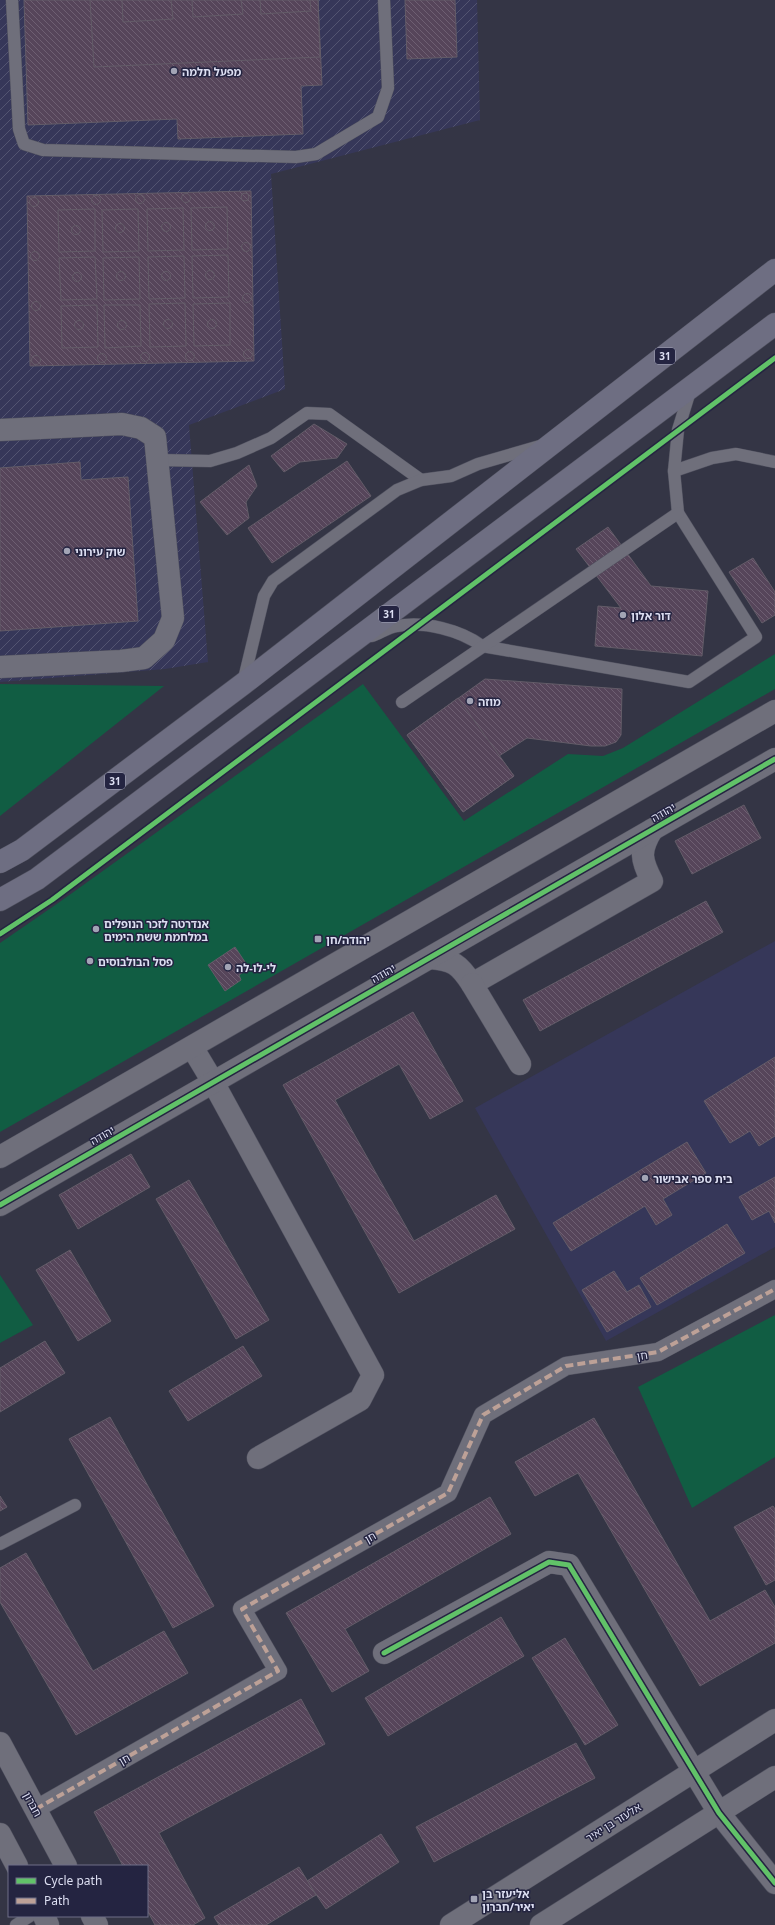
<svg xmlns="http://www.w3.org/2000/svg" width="775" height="1925" viewBox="0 0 775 1925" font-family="'Noto Sans','Noto Sans Hebrew',sans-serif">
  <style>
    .built { fill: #363759 }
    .industrial { fill: url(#industrial-furrows) }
    .park { fill: #115d43 }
    .building { fill: url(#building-back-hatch); stroke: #635c68 }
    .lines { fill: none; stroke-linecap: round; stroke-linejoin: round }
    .service-casing { stroke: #50515f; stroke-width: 13 }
    .pedestrian-casing { stroke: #50515f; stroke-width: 19 }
    .minor-casing { stroke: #50515f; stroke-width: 23 }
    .tertiary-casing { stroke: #50515f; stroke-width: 23 }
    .secondary-casing { stroke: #50515f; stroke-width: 23 }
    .trunk-casing { stroke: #50515f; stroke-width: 23 }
    .service { stroke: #6f6f7b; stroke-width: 12 }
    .pedestrian { stroke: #6f6f7b; stroke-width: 18 }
    .minor { stroke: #6f6f7b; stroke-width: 22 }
    .tertiary { stroke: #6f6f7b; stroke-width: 22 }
    .secondary { stroke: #6f6f7b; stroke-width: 22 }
    .trunk { stroke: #6e6e82; stroke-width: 22 }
    .quiet { stroke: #bda197; stroke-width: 4; stroke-dasharray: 8 4; stroke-linecap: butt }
    .cycleway-casing { stroke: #242441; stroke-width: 8 }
    .cycleway { stroke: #61c268; stroke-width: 5 }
    .poi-dot { fill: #a2a4b5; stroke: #242441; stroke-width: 1.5 }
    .labels { text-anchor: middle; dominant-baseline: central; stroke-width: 3; stroke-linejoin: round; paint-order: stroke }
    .shield { fill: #242441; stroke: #a6a7bd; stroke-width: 1 }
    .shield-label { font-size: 10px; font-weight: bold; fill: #dddff2 }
    .poi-label { font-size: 11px; font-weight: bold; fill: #dddff2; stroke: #242441; text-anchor: start }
    .street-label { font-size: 11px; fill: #dddff2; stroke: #242441 }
  </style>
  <defs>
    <pattern id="industrial-furrows" width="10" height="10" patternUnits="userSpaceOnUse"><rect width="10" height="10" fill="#363759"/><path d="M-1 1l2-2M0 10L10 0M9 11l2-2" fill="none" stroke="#535471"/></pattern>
    <pattern id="building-back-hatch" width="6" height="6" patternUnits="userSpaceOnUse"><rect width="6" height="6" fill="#56455a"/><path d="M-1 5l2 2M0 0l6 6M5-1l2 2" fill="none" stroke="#6e5f72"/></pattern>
  </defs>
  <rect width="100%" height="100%" fill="#343545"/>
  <!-- built -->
  <path class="built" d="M775,941V1247L606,1341L475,1108Z"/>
  <!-- industrial -->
  <path class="industrial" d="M0,0H477L480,120L271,174L285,389L189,425L208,662L165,669L0,682Z"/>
  <!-- park -->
  <g class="park">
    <path d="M775,654V689L0,1132V943L61,901L363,684L464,821L568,754L603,756L623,748Z"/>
    <path d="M0,684L164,686L0,816Z"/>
    <path d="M0,1275L33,1325L0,1343Z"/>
    <path d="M775,1315V1457L692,1508L638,1387Z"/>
  </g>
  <!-- building -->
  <g class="building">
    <path d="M24,0H318L322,85L301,86L303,134L178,139L177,119L28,125Z"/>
    <path d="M90,0H318L320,57L94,67Z"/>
    <path d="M122,0H171L173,19L123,22Z"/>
    <path d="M192,0H241L243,14L193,17Z"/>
    <path d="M260,0H310L311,11L261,14Z"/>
    <path d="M405,0H455L457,57L407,59Z"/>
    <path d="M251,191L254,361L30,366L27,196Z"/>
    <circle cx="245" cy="197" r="4"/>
    <circle cx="186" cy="198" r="4.5"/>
    <circle cx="140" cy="199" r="4.5"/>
    <circle cx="96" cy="200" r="4.5"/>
    <circle cx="34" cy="202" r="4.5"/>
    <path d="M227,207L228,249L192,250L191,208Z"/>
    <path d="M183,208L184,250L148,251L147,209Z"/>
    <path d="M95,209V251L59,252L58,210Z"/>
    <path d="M138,209L139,251L103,252L102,210Z"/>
    <circle cx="210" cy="226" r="4.5"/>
    <circle cx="166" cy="227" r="4.5"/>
    <circle cx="120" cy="228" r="4.5"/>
    <circle cx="76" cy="230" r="4.5"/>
    <circle cx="246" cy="247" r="4.5"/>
    <circle cx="35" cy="256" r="4.5"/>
    <path d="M228,255L229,297L193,298L192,256Z"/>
    <path d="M184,256L185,298L149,299L148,257Z"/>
    <path d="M95,257L97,299L61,300L59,258Z"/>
    <path d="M139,257L140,299L104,300L103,258Z"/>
    <circle cx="210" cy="275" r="4.5"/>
    <circle cx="121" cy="276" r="4.5"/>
    <circle cx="166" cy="276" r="4.5"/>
    <circle cx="77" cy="277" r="4.5"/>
    <circle cx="247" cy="298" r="4.5"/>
    <circle cx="36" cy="306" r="4.5"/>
    <path d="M185,303L186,346L150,347L149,304Z"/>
    <path d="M230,303V345L194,346L193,304Z"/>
    <path d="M97,305L98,347L62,348L61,306Z"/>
    <path d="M104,305H140L141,346L105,348Z"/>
    <circle cx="212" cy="324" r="4.5"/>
    <circle cx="168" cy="324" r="4.5"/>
    <circle cx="122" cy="325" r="4.5"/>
    <circle cx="79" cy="325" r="4.5"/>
    <circle cx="248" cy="354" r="4.5"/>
    <circle cx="190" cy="356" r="4.5"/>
    <circle cx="145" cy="357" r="4.5"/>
    <circle cx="102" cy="358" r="4.5"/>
    <circle cx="36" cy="360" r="4.5"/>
    <path d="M314,424L347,444L337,458L300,462L284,472L271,456Z"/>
    <path d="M347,461L371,496L272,563L248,528Z"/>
    <path d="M80,462L81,480L128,477L138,621L0,631V468Z"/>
    <path d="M249,465L257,486L246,502L249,518L227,535L200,502Z"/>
    <path d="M608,527L651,586L708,591L702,656L595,646L598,606L621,608L576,549Z"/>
    <path d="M753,558L775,592V615L762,623L729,572Z"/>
    <path d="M485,679L622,689L621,735L616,742L605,746H591L527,738L499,756L514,776L463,812L407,735Z"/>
    <path d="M458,698L514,776L463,812L407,735Z"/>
    <path d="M744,805L761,838L692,874L675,841Z"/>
    <path d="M706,901L723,932L540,1031L523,1000Z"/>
    <path d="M235,947L249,968L239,975L241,980L225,991L208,965Z"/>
    <path d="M413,1012L463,1101L430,1119L399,1064L335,1100L414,1241L496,1195L515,1229L399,1293L283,1085Z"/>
    <path d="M775,1057V1136L759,1146L750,1131L730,1143L704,1101Z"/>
    <path d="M687,1142L706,1173L663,1199L672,1215L656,1225L645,1206L571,1251L553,1223Z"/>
    <path d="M131,1154L150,1187L78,1229L59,1195Z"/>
    <path d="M775,1177V1223L769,1211L752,1220L739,1197Z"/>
    <path d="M189,1180L269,1320L236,1339L156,1199Z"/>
    <path d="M727,1224L745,1253L657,1305L640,1278Z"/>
    <path d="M70,1250L111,1321L78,1341L36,1270Z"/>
    <path d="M614,1271L627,1292L639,1285L651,1307L607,1332L582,1290Z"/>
    <path d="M45,1341L65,1373L0,1412V1368Z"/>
    <path d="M243,1346L262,1376L188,1421L169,1391Z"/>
    <path d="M110,1417L214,1606L173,1628L69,1439Z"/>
    <path d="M594,1418L710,1621L765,1590L775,1607V1643L700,1686L578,1473L535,1496L515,1462Z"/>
    <path d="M0,1496L7,1507L0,1511Z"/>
    <path d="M490,1497L511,1534L345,1629L369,1671L332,1692L286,1613Z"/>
    <path d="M773,1506L775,1509V1580L766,1585L734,1527Z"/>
    <path d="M26,1553L93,1671L164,1631L188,1673L76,1735L0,1602V1568Z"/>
    <path d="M501,1617L524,1656L388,1736L365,1698Z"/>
    <path d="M565,1638L618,1725L585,1745L532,1658Z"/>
    <path d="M301,1699L325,1744L159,1833L205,1918L193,1925H155L147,1910V1866H123L94,1812Z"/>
    <path d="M576,1743L595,1778L434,1862L416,1827Z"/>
    <path d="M381,1834L399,1862L326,1909L307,1881Z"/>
    <path d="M299,1867L316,1895L266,1925H219L214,1917Z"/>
  </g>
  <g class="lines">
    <!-- service casing -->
    <g class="service-casing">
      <g id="service">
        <path d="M12,0L19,129L24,144L43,150L296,157L316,154L378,117L388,88L384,0"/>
        <path d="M158,460L210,461L237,453L271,438L307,413L329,414L421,480"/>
        <path d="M674,471L712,458L736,454L775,462"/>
        <path d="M372,636C380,633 389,627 397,626C425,621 460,630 482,646L689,682L756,637L678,513L674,471L678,430L691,388"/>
        <path d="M243,683L264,596L273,581L397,490L421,480L451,476L478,464L540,446"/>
        <path d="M402,702L678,513"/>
        <path d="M0,1544L75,1505"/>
        <path d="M16,1925L30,1916"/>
      </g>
    </g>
    <!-- pedestrian casing -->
    <g class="pedestrian-casing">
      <path id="pedestrian" d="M36,1809L278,1671L242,1609L448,1493L483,1415L566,1366L658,1352L775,1289"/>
    </g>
    <!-- minor casing -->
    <g class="minor-casing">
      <g id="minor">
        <path d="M0,430L122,424L141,428L155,437L173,618L164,640L144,658L121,661L0,667"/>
        <path d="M430,958C453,960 459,964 472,984L652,881C641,860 639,851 652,830"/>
        <path d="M472,984L520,1064"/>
        <path d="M192,1047L213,1082L373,1375L360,1400L258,1458"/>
        <path d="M384,1653L549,1562L569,1565L719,1813L775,1883"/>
      </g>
    </g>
    <!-- tertiary casing -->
    <g class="tertiary-casing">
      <g id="tertiary">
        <path d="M0,1157L775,711"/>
        <path d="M0,1205L775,759"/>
        <path d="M451,1925L775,1720"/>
        <path d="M541,1925L775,1777"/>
      </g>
    </g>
    <!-- secondary casing -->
    <g class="secondary-casing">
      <g id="secondary">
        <path d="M0,1743L66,1866"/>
        <path d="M0,1834L17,1866"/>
        <path d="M44,1916L48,1925"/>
        <path d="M92,1916L97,1925"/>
      </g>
    </g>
    <!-- trunk casing -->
    <g class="trunk-casing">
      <g id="trunk">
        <path d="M0,862L22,850L243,684L775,270"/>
        <path d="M0,900L37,879L775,324"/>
      </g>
    </g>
    <!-- service -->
    <use href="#service" class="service"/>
    <!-- pedestrian -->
    <use href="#pedestrian" class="pedestrian"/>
    <!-- minor -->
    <use href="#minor" class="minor"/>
    <!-- tertiary -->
    <use href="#tertiary" class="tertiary"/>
    <!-- secondary -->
    <use href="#secondary" class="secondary"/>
    <!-- trunk -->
    <use href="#trunk" class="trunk"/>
    <!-- quiet -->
    <path class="quiet" d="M36,1809L278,1671L242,1609L448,1493L483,1415L566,1366L658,1352L775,1289"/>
    <!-- cycleway casing -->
    <g class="cycleway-casing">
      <g id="cycleway">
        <path d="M0,934L52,900L775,358"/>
        <path d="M0,1205L775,759"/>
        <path d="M384,1653L549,1562L569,1565L719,1813L775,1883"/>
      </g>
    </g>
    <!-- cycleway -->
    <use href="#cycleway" class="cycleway"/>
  </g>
  <!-- markers -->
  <g class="poi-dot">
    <circle cx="174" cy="71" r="4"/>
    <circle cx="67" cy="551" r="4"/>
    <circle cx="623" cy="615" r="4"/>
    <circle cx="470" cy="701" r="4"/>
    <circle cx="96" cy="929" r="4"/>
    <rect x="314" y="935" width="8" height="8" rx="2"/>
    <circle cx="90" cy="961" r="4"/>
    <circle cx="228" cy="967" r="4"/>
    <circle cx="645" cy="1178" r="4"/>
    <rect x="470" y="1895" width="8" height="8" rx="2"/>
  </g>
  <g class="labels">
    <!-- shield labels -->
    <g class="shield">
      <rect x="655" y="348" width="20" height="16" rx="3"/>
      <rect x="379" y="606" width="20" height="16" rx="3"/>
      <rect x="105" y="773" width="20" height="16" rx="3"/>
    </g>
    <g class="shield-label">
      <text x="665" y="356">31</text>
      <text x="389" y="614">31</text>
      <text x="115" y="781">31</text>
    </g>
    <!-- poi labels -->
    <g class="poi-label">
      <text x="182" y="71">מפעל תלמה</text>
      <text x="75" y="551">שוק עירוני</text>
      <text x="631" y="615">דור אלון</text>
      <text x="478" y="701">מוזה</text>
      <text x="104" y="923">אנדרטה לזכר הנופלים<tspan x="104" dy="13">במלחמת ששת הימים</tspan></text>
      <text x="326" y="939">יהודה/חן</text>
      <text x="98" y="961">פסל הבולבוסים</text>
      <text x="236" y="967">לי-לו-לה</text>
      <text x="653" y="1178">בית ספר אבישור</text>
      <text x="482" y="1893">אליעזר בן<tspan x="482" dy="13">יאיר/חברון</tspan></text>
    </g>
    <!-- street labels -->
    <g class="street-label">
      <text transform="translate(663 812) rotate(-30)">יהודה</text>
      <text transform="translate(383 973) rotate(-30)">יהודה</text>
      <text transform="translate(102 1135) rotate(-30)">יהודה</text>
      <text transform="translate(642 1355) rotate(-9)">חן</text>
      <text transform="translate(370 1537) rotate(-29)">חן</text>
      <text transform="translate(124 1759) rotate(-30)">חן</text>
      <text transform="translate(33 1804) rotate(62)">חברון</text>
      <text transform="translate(613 1822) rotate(-32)">אלעזר בן יאיר</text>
    </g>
  </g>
  <!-- legend -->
  <rect x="8" y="1865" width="140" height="52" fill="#242441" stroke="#6e6f88"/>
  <rect x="16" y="1878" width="20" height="6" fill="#61c268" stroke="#6e6f88"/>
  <text x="44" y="1885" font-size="12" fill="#dddff2">Cycle path</text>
  <rect x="16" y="1898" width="20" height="6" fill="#bda197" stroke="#6e6f88"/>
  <text x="44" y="1905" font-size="12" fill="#dddff2">Path</text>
</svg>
